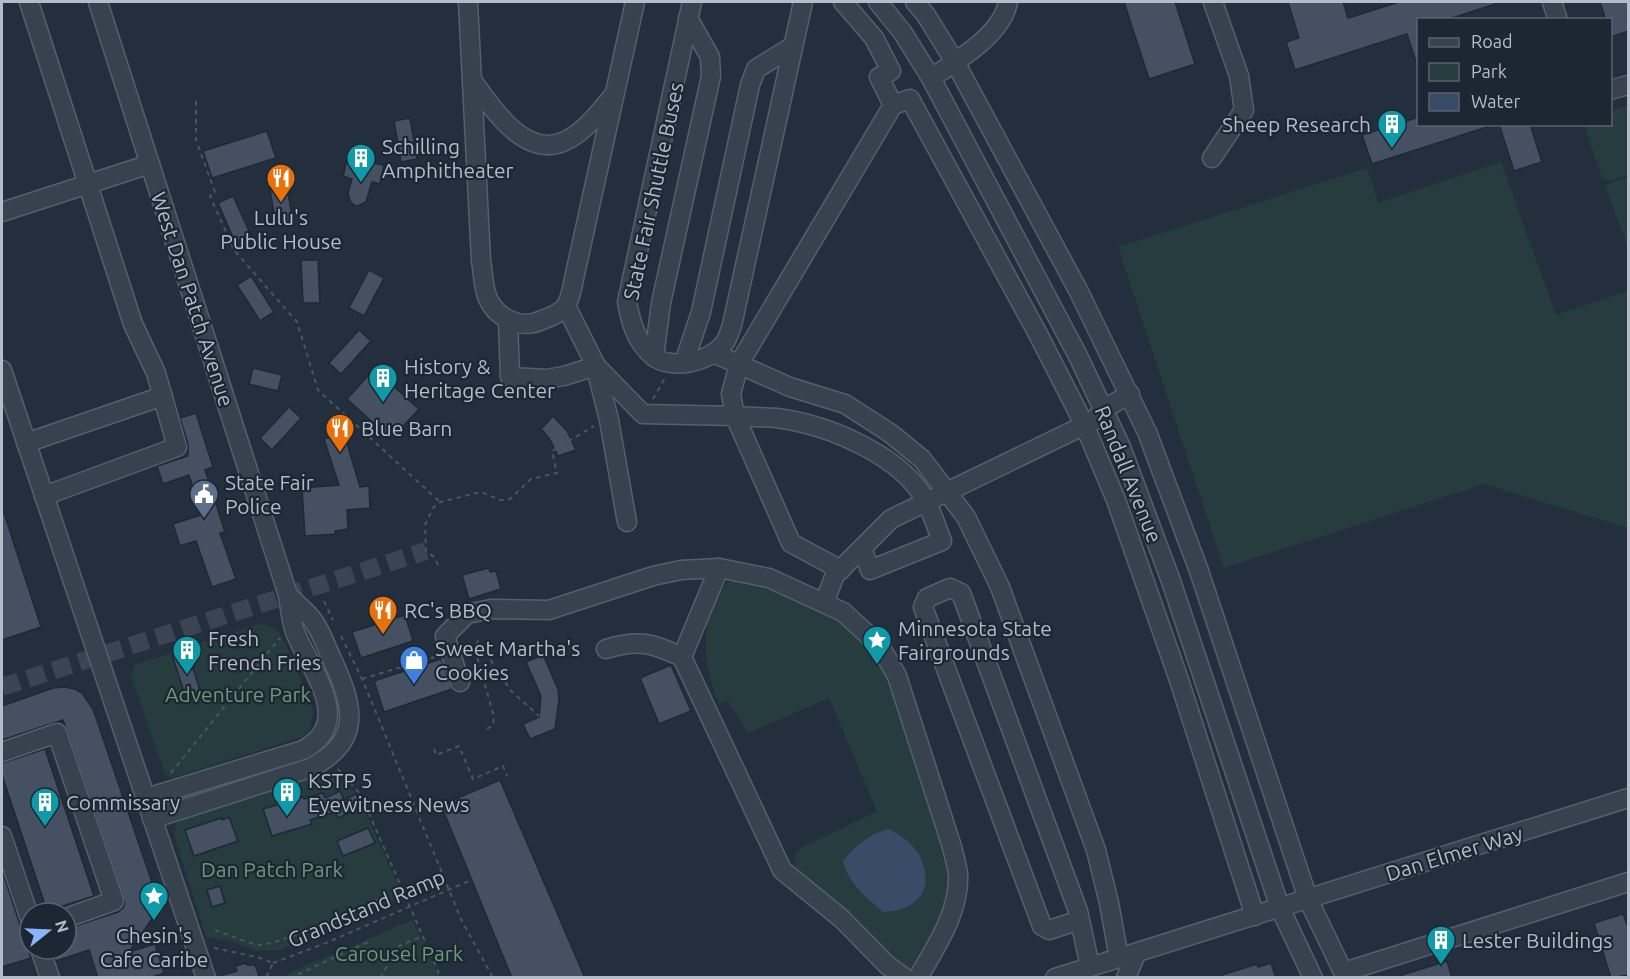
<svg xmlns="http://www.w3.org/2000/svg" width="1630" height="979" viewBox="0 0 1630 979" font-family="Ubuntu,sans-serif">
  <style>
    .green { fill: #263c3f }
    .water { fill: #394c67 }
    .building { fill: #455162; stroke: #1f2835; stroke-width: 1.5 }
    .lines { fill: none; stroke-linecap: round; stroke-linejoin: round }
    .minor-tunnel { stroke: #3a4453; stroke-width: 18; stroke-dasharray: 18 9; stroke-linecap: butt }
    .minor-casing { stroke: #565f6c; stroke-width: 21 }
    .path { stroke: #44595c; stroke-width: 2; stroke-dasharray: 4.5 4.5; stroke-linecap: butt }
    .minor { stroke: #38414e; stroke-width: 18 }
    .path-bridge { stroke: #44595c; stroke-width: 2; stroke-dasharray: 4.5 4.5; stroke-linecap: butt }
    .labels { text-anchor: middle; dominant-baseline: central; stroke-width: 4.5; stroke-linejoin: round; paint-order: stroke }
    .poi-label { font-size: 21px; fill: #b4bcc9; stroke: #1d2633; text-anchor: start }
    .street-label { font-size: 21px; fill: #b4bcc9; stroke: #1d2633 }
    .park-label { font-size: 21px; fill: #6b9a76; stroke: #1d2633 }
  </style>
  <rect width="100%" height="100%" fill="#242f3e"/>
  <!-- green -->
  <g class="green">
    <path d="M1628,105V175L1610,181L1602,178L1585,126L1586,125L1610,124L1611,111Z"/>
    <path d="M1501,162L1556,315L1628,291V528L1484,484L1224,568L1118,247L1367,168L1378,203Z"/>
    <path d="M1628,177V248L1605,185Z"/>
    <path d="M733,580L755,581L819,609L855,634L876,659L890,682L950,867C952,910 935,932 914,968L910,969L893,961L810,884L796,866L795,856L801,848L877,811L829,698L748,733L728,701L719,704C706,673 700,636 713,604C718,593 721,585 733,580Z"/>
    <path d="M259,624L267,625L280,633L312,703L313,716L308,735L172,778L165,774L131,676L134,665Z"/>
    <path d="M326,769L357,794L403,896L280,950L257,951L230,941L206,937L174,835L176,824L184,816Z"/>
    <path d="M412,920L440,977H286L291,972Z"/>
  </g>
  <!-- water -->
  <path class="water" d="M889,829C901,836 914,844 920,857C936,890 916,911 883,912C866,897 849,884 843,861C855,846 870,833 889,829Z"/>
  <!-- building -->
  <g class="building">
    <path d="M1124,2H1175L1195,64L1149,79Z"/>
    <path d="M1288,2H1343L1348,18L1399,2H1494L1495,4L1446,20H1419V61L1416,62L1407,34L1295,70L1286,42L1299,38Z"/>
    <path d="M1600,2H1629V31L1611,37V20H1606Z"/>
    <path d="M1419,117V124H1487V127L1372,164L1362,135Z"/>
    <path d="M410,118L417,159L401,162L394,121Z"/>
    <path d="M1499,124H1530L1542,162L1514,171Z"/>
    <path d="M267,131L276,158L212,178L203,151Z"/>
    <path d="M347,159L384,165L380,184L372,182L366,202L360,205L355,206L350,201L348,193L352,179L343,176Z"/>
    <path d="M286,180L293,223L276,226L269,183Z"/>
    <path d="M233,196L251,235L235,242L218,203Z"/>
    <path d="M301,260H318L320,303H303Z"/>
    <path d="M369,270L384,278L364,316L349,308Z"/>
    <path d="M251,276L274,312L260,321L237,285Z"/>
    <path d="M359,330L371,341L341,374L329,363Z"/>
    <path d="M253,368L282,375L278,391L249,384Z"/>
    <path d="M374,369L419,409L391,439L347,399Z"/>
    <path d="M289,407L301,418L272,450L260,438Z"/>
    <path d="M196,413L213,467L205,470L225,532L220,533L236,579L212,587L196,541L180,546L173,524L201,515L189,475L163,484L157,466L188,456V444L180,418Z"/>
    <path d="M553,416L567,431L576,450L558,456L549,438L541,429Z"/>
    <path d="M344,433L360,487L369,486L370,508L347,510L348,529L335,531L336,534L305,536L302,488L339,485L324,439Z"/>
    <path d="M2,513H4L41,627L2,640Z"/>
    <path d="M489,568L490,572L496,571L501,589L469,599L462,575Z"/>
    <path d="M405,615L413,641L361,658L352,632Z"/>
    <path d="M187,650L202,696L187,701L172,655Z"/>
    <path d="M543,655L558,689L559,699L555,729L530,739L523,724L539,717L541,696L526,662Z"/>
    <path d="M441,659L452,689L384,712L374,681Z"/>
    <path d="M671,665L691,711L659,724L640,678Z"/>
    <path d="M65,687L75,689L82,693L93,709L156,894V913L129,952L155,944L164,973L149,978H98L89,950L56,961L52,949H66V929L118,912L123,908L125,903L63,720L2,740V706L53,688Z"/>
    <path d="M45,749L94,896L47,911L2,775V763Z"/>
    <path d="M500,780L585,978H512L441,805Z"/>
    <path d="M340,791L344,800L356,794L362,807L338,818L335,812L310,820L312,824L272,836L263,809L303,797L304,799L323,793L325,798Z"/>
    <path d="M229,817L238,841L194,856L185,830L221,818L222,820Z"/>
    <path d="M368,828L375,843L343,856L337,841Z"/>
    <path d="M2,870L31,958L2,967Z"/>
    <path d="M220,886L225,903L212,907L207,890Z"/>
    <path d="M1623,914L1629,930V975L1611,978L1594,923Z"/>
    <path d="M1447,961L1452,978H1403L1402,975Z"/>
    <path d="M246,963L247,965H255L259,975L256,978H223V975L237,971L235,966Z"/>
    <path d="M1271,963L1276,978H1222V975L1257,964L1258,967Z"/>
  </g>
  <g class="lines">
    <!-- minor-tunnel -->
    <path class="minor-tunnel" d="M2,687L426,551"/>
    <!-- minor casing -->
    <g class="minor-casing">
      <g id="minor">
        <path d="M29,2L133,324L156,373L177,447L44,496"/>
        <path d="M98,2L288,595C290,607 291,621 295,632C310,670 356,722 303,750L146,798"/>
        <path d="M468,2L481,261C483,271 483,283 486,293C493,317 520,331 542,320C550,317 561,313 566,306C571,298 573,283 575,274L635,2"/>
        <path d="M692,2L627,302C631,323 636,342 653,356C671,371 712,362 725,342C728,338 730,330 732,325L803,2"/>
        <path d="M843,2L874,38L891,71L879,77L893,105L910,99L1038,334L1084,424L1116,500L1178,677L1255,916"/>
        <path d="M878,2L903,33L931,78L1078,356L1121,447L1171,581L1280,908L1313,978"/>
        <path d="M915,2L926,15L955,62L1078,290L1147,432L1199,571L1308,899L1346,978"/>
        <path d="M1552,2L1558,20"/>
        <path d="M931,78C958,60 1002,35 1008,2"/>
        <path d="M472,80C491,107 525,160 565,141C585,132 599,112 613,96"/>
        <path d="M1610,90L1628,85"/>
        <path d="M1212,158L1244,110L1239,76L1213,2"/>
        <path d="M2,212L150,164"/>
        <path d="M508,321L510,377L546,379L564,376L596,366L566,306"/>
        <path d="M713,353L790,387L845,404L890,433L922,459L966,517L1000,587L1096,850L1109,903L1119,958"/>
        <path d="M654,357L661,303L711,76L710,57L688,18"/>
        <path d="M684,363L701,312L750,85L756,69L793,46"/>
        <path d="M596,366L643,414L735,416L731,394L739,364L893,105"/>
        <path d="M596,368L609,420L627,522"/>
        <path d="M2,370L206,978"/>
        <path d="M26,443L163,396"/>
        <path d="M841,570L791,543L735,416C748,417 762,417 776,418C826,424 903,455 927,503C933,515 937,529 942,541L870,570L862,548"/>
        <path d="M824,603L835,575L891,519L1093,421L1104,409L1130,394"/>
        <path d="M606,649C639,639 652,643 682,657L782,870L842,919L887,965L905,978"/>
        <path d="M682,657L719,568"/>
        <path d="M460,682L445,636L467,614L491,609L549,610L653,576L681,570L719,568L769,578L843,612L866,633L884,653L897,676L952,847C954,856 957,865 958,874C960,912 936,946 918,978"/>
        <path d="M2,752L57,733L114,901L66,918"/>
        <path d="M152,819L310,768C364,741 353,705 332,659C326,647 322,633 314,622C308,612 296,604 288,595"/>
        <path d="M2,836L30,919"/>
        <path d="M1080,920L1049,930L1042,926L923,607L927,598L950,588L961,593L1078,911L1090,967"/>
        <path d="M40,949L50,978"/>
        <path d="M1344,972L1628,882"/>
        <path d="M1055,978L1628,798"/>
        <path d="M1126,978L1136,954"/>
      </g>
    </g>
    <!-- path -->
    <g class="path">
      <path d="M196,101V140L215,192L210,196L234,250L297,322L318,390L440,502"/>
      <path d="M653,399L665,378"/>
      <path d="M438,565L435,558L426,551L425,525L433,508L440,502L481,492L500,500L510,499L531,479L557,473L552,451L594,426"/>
      <path d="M324,601L333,620"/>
      <path d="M341,636L363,681L461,919L493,978"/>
      <path d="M362,679L434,657"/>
      <path d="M487,729L493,725L494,717L475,649L478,641L511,691L539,716"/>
      <path d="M434,749L436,755L459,746L473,779L503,766L507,776"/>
      <path d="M338,769L361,795L441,978"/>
      <path d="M171,773L280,638"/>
      <path d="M215,930L247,942L259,945L272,943L302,933L402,889"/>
      <path d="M214,948L257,957L273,963L266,978"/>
      <path d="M290,978L370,941"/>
      <path d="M380,978L399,946L423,936"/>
    </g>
    <!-- minor -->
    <use href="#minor" class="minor"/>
    <!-- path-bridge -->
    <path class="path-bridge" d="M273,963L326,943L471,880"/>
  </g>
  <!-- icons -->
  <defs>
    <g id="building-pin" transform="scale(1.5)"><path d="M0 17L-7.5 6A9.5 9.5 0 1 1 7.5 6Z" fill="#0f9aa8" stroke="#1d2633"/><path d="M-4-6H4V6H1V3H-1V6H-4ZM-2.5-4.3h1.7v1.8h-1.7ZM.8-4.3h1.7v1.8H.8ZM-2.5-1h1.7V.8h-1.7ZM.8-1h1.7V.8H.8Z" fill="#fff"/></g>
    <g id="restaurant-pin" transform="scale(1.5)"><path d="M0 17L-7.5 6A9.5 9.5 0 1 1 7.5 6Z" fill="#e8710a" stroke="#1d2633"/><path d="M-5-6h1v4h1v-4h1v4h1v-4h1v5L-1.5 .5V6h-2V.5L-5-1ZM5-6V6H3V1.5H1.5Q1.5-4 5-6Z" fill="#fff"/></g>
    <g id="civic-pin" transform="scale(1.5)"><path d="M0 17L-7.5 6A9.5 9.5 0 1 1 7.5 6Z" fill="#5c6f8a" stroke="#1d2633"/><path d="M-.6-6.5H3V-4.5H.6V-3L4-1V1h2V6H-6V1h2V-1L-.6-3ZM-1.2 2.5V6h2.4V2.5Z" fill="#fff"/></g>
    <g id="sight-pin" transform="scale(1.5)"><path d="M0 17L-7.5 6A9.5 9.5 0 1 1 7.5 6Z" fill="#0f9aa8" stroke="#1d2633"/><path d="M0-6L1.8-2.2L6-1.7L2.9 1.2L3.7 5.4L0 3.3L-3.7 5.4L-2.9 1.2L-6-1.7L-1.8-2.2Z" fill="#fff"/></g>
    <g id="shop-pin" transform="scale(1.5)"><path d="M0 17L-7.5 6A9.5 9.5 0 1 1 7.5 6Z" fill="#3f7fe0" stroke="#1d2633"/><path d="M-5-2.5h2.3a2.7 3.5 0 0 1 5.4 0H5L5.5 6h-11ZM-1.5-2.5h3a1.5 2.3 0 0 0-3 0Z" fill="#fff"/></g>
  </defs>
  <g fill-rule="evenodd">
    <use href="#building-pin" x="1392" y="124"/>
    <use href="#building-pin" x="361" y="158"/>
    <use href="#restaurant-pin" x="281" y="178"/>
    <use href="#building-pin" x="383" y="378"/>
    <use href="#restaurant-pin" x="340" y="428"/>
    <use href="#civic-pin" x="204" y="494"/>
    <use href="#restaurant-pin" x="383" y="610"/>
    <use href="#sight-pin" x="877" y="640"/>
    <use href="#building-pin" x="187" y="650"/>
    <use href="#shop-pin" x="414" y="660"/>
    <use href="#building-pin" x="287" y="792"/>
    <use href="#building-pin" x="45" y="802"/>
    <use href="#sight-pin" x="154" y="896"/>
    <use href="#building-pin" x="1441" y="940"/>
  </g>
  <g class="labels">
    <!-- poi labels -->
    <g class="poi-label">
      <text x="1371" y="124" text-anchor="end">Sheep Research</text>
      <text x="382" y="146">Schilling<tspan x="382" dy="24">Amphitheater</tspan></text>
      <text x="281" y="217" text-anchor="middle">Lulu's<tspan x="281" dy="24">Public House</tspan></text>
      <text x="404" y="366">History &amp;<tspan x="404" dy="24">Heritage Center</tspan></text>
      <text x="361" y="428">Blue Barn</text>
      <text x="225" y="482">State Fair<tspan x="225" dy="24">Police</tspan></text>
      <text x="404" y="610">RC's BBQ</text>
      <text x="898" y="628">Minnesota State<tspan x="898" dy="24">Fairgrounds</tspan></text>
      <text x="208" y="638">Fresh<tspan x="208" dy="24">French Fries</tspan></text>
      <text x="435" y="648">Sweet Martha's<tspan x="435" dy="24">Cookies</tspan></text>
      <text x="308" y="780">KSTP 5<tspan x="308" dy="24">Eyewitness News</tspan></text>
      <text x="66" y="802">Commissary</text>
      <text x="154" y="935" text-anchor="middle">Chesin's<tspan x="154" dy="24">Cafe Caribe</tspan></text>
      <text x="1462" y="940">Lester Buildings</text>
    </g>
    <!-- street labels -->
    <g class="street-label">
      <text transform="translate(653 191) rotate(-78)">State Fair Shuttle Buses</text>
      <text transform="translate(193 299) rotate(72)">West Dan Patch Avenue</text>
      <text transform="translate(1129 474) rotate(68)">Randall Avenue</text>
      <text transform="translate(1454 853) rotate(-17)">Dan Elmer Way</text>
      <text transform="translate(366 908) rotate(-23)">Grandstand Ramp</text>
    </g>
    <!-- park labels -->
    <g class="park-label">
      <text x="238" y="694">Adventure Park</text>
      <text x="272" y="869">Dan Patch Park</text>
      <text x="399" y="953">Carousel Park</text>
    </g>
  </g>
  <!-- border -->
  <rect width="1630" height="979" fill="none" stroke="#b4bcc9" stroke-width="6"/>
  <!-- legend -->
  <rect x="1417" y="18" width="195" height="108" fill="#1d2633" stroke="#59626f" stroke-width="1.5"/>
  <rect x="1429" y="38" width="30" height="9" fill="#38414e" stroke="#59626f" stroke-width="1.5"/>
  <text x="1471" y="48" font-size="18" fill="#b4bcc9">Road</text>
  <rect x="1429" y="63" width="30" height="18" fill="#263c3f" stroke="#59626f" stroke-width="1.5"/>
  <text x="1471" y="78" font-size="18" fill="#b4bcc9">Park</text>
  <rect x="1429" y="93" width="30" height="18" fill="#394c67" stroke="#59626f" stroke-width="1.5"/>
  <text x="1471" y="108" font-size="18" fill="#b4bcc9">Water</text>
  <!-- north arrow -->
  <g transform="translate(48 931) rotate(72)"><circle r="28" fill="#1d2633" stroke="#59626f" stroke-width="1.5"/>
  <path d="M0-4.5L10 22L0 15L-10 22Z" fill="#8ab4f8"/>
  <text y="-9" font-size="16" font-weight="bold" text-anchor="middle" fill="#b4bcc9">N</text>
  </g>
</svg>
